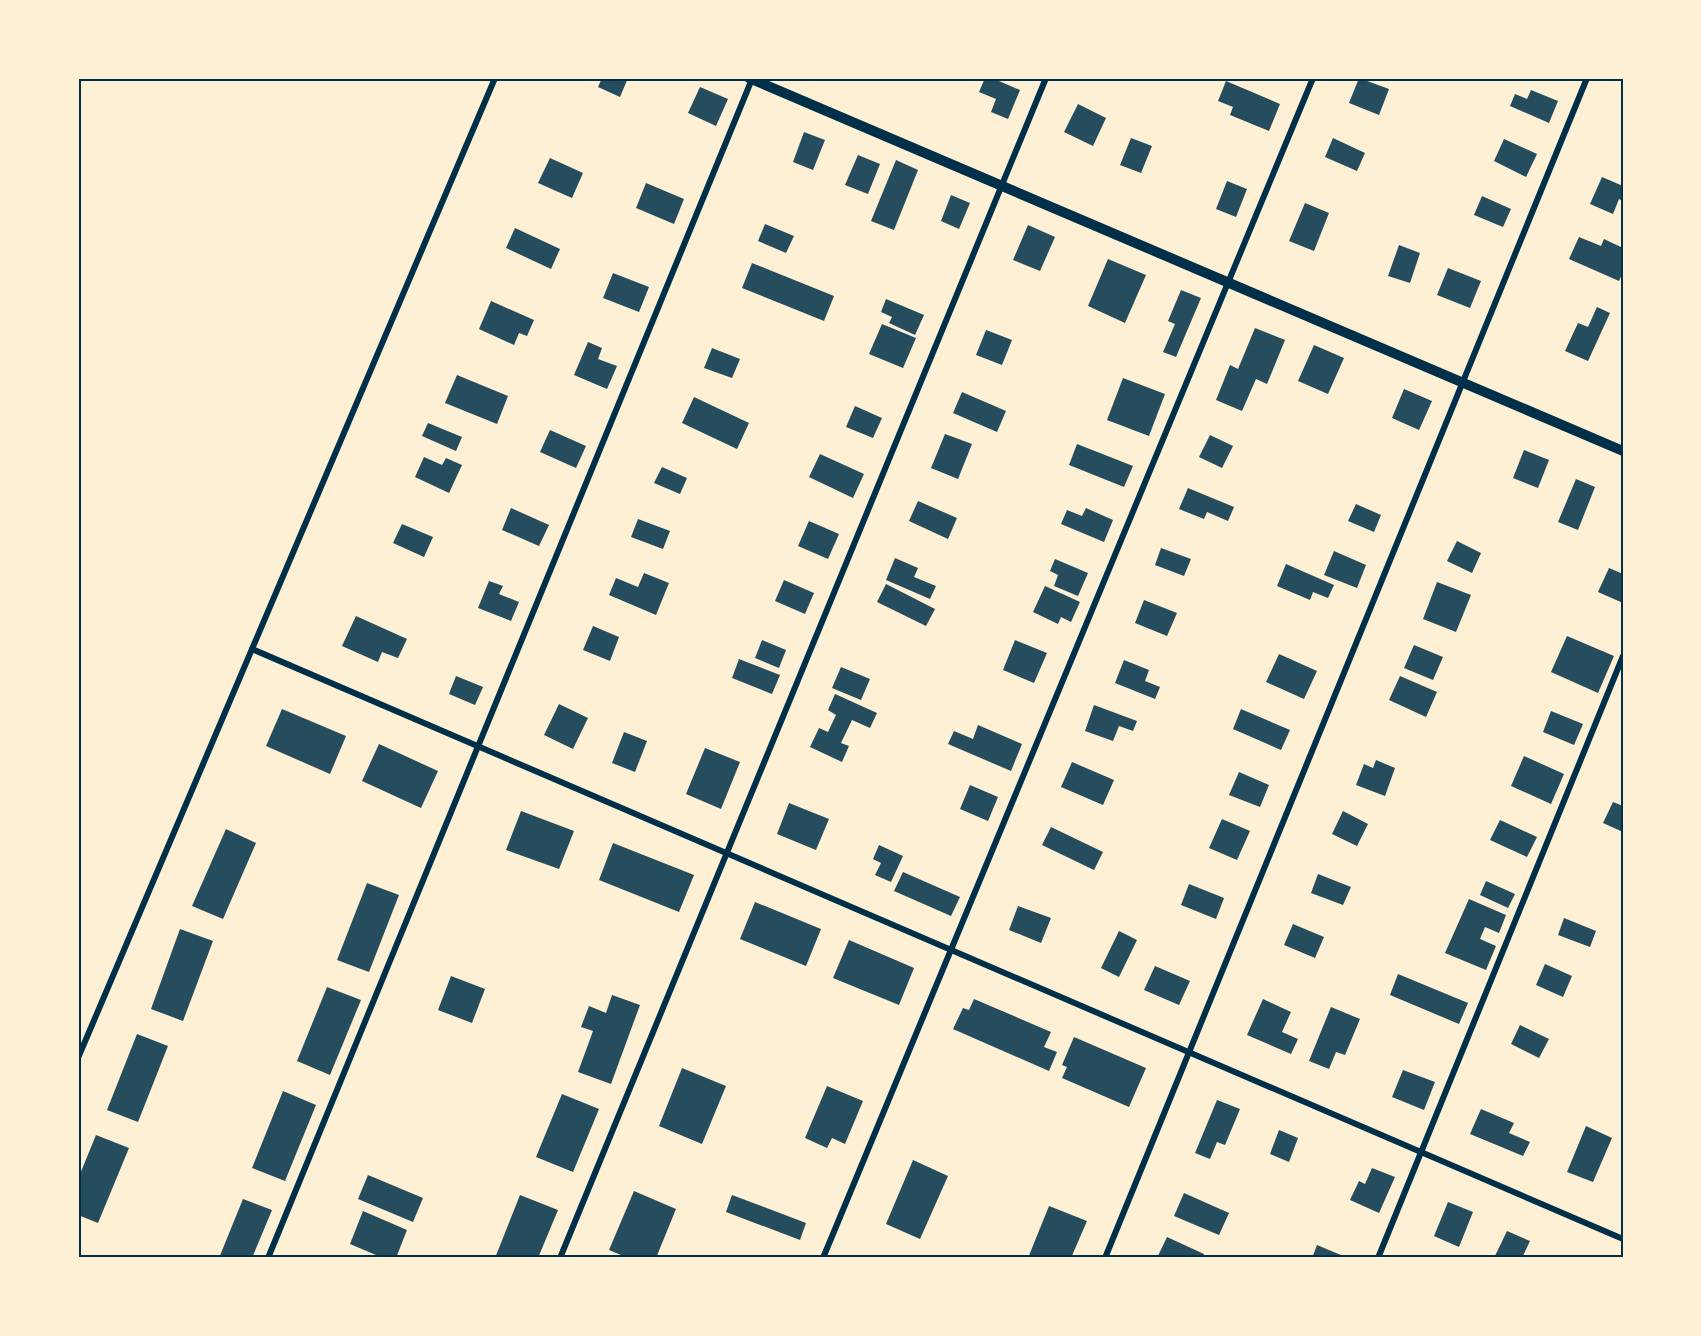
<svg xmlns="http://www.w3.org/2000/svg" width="1701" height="1336" viewBox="0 0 1701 1336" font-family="Bitter,serif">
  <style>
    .building { fill: #264d5e }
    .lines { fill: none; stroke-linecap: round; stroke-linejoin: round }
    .minor { stroke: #003049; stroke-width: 6 }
    .tertiary { stroke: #003049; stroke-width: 10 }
    .neatline { fill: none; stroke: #003049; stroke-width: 2 }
  </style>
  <rect width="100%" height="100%" fill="#fdf0d5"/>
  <!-- building -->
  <g class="building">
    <path d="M602,78H628L620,97L598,87Z"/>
    <path d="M985,78H992L1020,90L1008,119L991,112L996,99L979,92Z"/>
    <path d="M1359,78L1389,89L1379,115L1349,103Z"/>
    <path d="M1226,81L1280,104L1269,131L1230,115L1233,107L1218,101Z"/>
    <path d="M700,87L728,99L716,126L688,113Z"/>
    <path d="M1531,90L1558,101L1549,123L1510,106L1515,94L1527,99Z"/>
    <path d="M1078,104L1106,118L1093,146L1064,132Z"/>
    <path d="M804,132L825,140L813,170L793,162Z"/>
    <path d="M1131,138L1152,146L1141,173L1120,165Z"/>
    <path d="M1333,138L1365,153L1357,171L1325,157Z"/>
    <path d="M1504,139L1537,154L1526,177L1494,161Z"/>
    <path d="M858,155L880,164L868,194L845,185Z"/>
    <path d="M550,158L583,173L572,198L538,183Z"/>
    <path d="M896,160L918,170L894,230L871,221Z"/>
    <path d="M1602,177L1623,186V201L1619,199L1613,214L1590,204Z"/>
    <path d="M1227,181L1247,189L1236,217L1216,209Z"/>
    <path d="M646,183L684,199L674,224L636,208Z"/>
    <path d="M951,195L970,203L959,229L941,221Z"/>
    <path d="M1482,196L1511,209L1503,227L1474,215Z"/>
    <path d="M1305,203L1329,213L1314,251L1289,241Z"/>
    <path d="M765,224L794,236L786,253L758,241Z"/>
    <path d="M1028,225L1055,237L1040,271L1013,260Z"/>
    <path d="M515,228L560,249L551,269L506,248Z"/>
    <path d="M1579,237L1601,246L1604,239L1623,248V272L1619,281L1569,259Z"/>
    <path d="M1399,245L1420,253L1410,283L1388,276Z"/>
    <path d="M1108,259L1146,275L1125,323L1088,306Z"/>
    <path d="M752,263L834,296L824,321L742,288Z"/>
    <path d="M1448,268L1481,281L1470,308L1437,295Z"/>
    <path d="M613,273L649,287L639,312L603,298Z"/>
    <path d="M1181,290L1201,298L1176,357L1163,352L1175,324L1168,321Z"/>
    <path d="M886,299L924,315L915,335L889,323L892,317L881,312Z"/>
    <path d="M491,301L534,320L527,336L519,333L514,345L479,329Z"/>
    <path d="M1597,307L1610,313L1588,361L1565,351L1578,323L1588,327Z"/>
    <path d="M882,324L916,338L903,368L869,354Z"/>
    <path d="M1255,328L1285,340L1267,384L1256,379L1242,411L1216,400L1230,365L1238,369Z"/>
    <path d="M986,330L1012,340L1002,365L976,355Z"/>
    <path d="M588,342L602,348L598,359L617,366L607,389L574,375Z"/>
    <path d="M1314,345L1344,358L1328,394L1298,381Z"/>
    <path d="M712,348L740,359L732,378L704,368Z"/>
    <path d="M457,375L508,396L497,424L445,403Z"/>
    <path d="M1123,378L1165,394L1149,436L1107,420Z"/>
    <path d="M1404,389L1432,401L1419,430L1392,418Z"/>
    <path d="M962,392L1006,411L997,432L953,413Z"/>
    <path d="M694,397L749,423L737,449L682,423Z"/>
    <path d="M855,406L882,418L873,438L846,427Z"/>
    <path d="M428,423L462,437L456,451L422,436Z"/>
    <path d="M550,430L586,446L576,468L540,452Z"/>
    <path d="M945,434L972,444L958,479L931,468Z"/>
    <path d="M1210,435L1233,446L1222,468L1199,457Z"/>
    <path d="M1077,444L1133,466L1124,487L1069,465Z"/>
    <path d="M1524,450L1549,460L1538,488L1513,478Z"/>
    <path d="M820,454L864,474L853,498L809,477Z"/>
    <path d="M424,457L442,465L446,458L462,465L449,493L415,477Z"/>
    <path d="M662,467L687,478L680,494L654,483Z"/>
    <path d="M1576,479L1595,487L1578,530L1558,522Z"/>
    <path d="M1188,488L1234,507L1228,521L1207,512L1204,519L1179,509Z"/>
    <path d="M918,501L957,518L948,539L909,521Z"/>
    <path d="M1356,504L1381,515L1374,532L1348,521Z"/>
    <path d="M511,508L549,525L539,546L502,530Z"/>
    <path d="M1086,508L1113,520L1104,542L1061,524L1067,510L1082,516Z"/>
    <path d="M638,519L670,531L663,549L631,537Z"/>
    <path d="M809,521L839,534L828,559L798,546Z"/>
    <path d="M402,524L433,537L424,557L393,543Z"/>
    <path d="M1457,541L1481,553L1472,573L1447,561Z"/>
    <path d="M1161,548L1191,559L1184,576L1155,565Z"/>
    <path d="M1334,551L1366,565L1357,588L1324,575Z"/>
    <path d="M895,558L918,568L914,577L936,586L930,599L886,580Z"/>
    <path d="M1055,559L1088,573L1078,596L1054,586L1058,575L1050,571Z"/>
    <path d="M1286,564L1334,585L1328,598L1313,592L1310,600L1277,586Z"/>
    <path d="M1609,568L1623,574V603L1598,592Z"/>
    <path d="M644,573L669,583L656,615L609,595L616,578L638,587Z"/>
    <path d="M784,580L814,593L805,614L775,601Z"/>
    <path d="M489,581L503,586L499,594L519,602L511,621L478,608Z"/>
    <path d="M1437,582L1471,595L1456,632L1423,619Z"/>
    <path d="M886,584L935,609L926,626L877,602Z"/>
    <path d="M1045,586L1080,602L1071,622L1061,617L1058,624L1033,612Z"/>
    <path d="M1144,600L1177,613L1167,636L1135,623Z"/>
    <path d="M356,616L407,639L398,658L382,652L378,662L342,646Z"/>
    <path d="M593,626L619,637L610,661L583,650Z"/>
    <path d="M1567,636L1614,656L1598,693L1551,672Z"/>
    <path d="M762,640L786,650L779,668L755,658Z"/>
    <path d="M1015,640L1047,653L1034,683L1003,670Z"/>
    <path d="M1414,645L1443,657L1433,680L1404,668Z"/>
    <path d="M1279,654L1317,671L1304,699L1266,682Z"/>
    <path d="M739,659L780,675L772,694L732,678Z"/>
    <path d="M1124,660L1149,670L1145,681L1160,687L1155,699L1115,683Z"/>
    <path d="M841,667L870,679L861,700L832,688Z"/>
    <path d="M456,676L483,687L475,705L449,694Z"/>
    <path d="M1400,676L1437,692L1426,717L1389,700Z"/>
    <path d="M835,694L877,713L870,728L852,720L841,743L849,746L842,762L810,747L819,728L828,732L836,715L828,710Z"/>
    <path d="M559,704L588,718L573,749L544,735Z"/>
    <path d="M1094,705L1137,721L1133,731L1119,726L1113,741L1085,731Z"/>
    <path d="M282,709L346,736L330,774L266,746Z"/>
    <path d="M1241,709L1290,730L1281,750L1233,729Z"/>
    <path d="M1551,711L1583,724L1574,745L1543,732Z"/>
    <path d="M978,725L1022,744L1011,771L948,744L954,731L973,739Z"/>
    <path d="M624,732L647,741L635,772L612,763Z"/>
    <path d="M379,744L438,771L421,808L362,781Z"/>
    <path d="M705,748L740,762L721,809L686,794Z"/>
    <path d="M1524,756L1564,774L1551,804L1511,786Z"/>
    <path d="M1376,760L1395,768L1385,796L1356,785L1364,764L1373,768Z"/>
    <path d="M1072,762L1114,780L1103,805L1061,787Z"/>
    <path d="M1239,772L1269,785L1260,807L1229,795Z"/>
    <path d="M970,785L998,797L988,821L960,809Z"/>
    <path d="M1613,802L1623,806V832L1603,823Z"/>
    <path d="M789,803L829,819L816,850L777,834Z"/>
    <path d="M521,811L574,831L559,869L506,850Z"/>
    <path d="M1343,811L1368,824L1357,846L1332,834Z"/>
    <path d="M1222,819L1250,831L1237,860L1209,848Z"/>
    <path d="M1500,820L1537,837L1527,857L1490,840Z"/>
    <path d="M1051,827L1103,852L1094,870L1042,845Z"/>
    <path d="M226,829L256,843L223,919L192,906Z"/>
    <path d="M613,843L694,875L679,912L599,880Z"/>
    <path d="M879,845L903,856L891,882L875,875L881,863L873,859Z"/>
    <path d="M903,872L960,897L951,916L894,891Z"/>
    <path d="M1318,874L1351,887L1343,905L1311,893Z"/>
    <path d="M1486,881L1515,894L1508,908L1480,895Z"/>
    <path d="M367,883L399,895L369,972L337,960Z"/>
    <path d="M1189,884L1224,898L1216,919L1181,905Z"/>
    <path d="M1469,899L1506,915L1499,933L1485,927L1480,939L1496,946L1486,970L1445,953Z"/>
    <path d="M755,902L821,929L806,966L740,939Z"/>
    <path d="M1018,906L1051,918L1041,943L1009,930Z"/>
    <path d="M1564,918L1596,931L1590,947L1558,935Z"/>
    <path d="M1293,924L1324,937L1315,958L1284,945Z"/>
    <path d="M180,929L213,941L183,1021L151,1009Z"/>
    <path d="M1119,931L1137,940L1119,977L1101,968Z"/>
    <path d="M849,940L914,968L899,1005L833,978Z"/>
    <path d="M1545,964L1572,976L1563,997L1536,985Z"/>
    <path d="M1155,966L1190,981L1179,1005L1144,990Z"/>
    <path d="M1398,974L1468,1003L1459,1024L1390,995Z"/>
    <path d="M451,976L485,989L472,1023L438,1010Z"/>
    <path d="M327,987L361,1000L330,1075L297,1061Z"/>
    <path d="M612,995L640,1005L611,1084L578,1072L593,1031L581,1027L589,1006L606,1013Z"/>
    <path d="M974,999L1051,1032L1044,1047L1057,1052L1049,1071L953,1029L963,1008L969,1010Z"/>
    <path d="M1263,999L1291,1012L1282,1032L1298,1039L1291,1054L1247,1035Z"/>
    <path d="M1331,1007L1360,1019L1345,1055L1336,1052L1329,1069L1309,1061Z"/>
    <path d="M1520,1025L1549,1039L1539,1058L1511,1044Z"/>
    <path d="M137,1034L168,1046L138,1122L107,1110Z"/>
    <path d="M1074,1037L1146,1068L1129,1107L1062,1078L1067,1067L1062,1065Z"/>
    <path d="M682,1068L726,1086L702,1144L659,1126Z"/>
    <path d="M1403,1070L1435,1082L1424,1110L1392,1097Z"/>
    <path d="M827,1086L863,1101L845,1144L832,1138L827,1148L805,1138Z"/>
    <path d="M283,1091L316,1105L285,1181L252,1168Z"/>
    <path d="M562,1094L599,1109L573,1172L536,1157Z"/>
    <path d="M1217,1100L1240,1109L1225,1145L1217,1142L1210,1159L1195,1153Z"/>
    <path d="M1481,1109L1514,1123L1509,1133L1530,1142L1523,1156L1470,1134Z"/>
    <path d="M1586,1126L1612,1138L1593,1182L1567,1172Z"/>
    <path d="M1279,1130L1298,1138L1289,1162L1270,1154Z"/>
    <path d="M96,1135L129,1148L98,1223L78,1215V1179Z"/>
    <path d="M913,1160L948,1176L920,1239L886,1224Z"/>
    <path d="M1372,1168L1395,1177L1379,1213L1350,1200L1359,1181L1365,1184Z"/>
    <path d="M368,1175L423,1198L413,1222L358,1199Z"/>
    <path d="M634,1191L676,1209L656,1258H628L609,1250Z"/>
    <path d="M1184,1193L1229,1213L1219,1235L1174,1216Z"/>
    <path d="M520,1195L558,1210L538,1258H495Z"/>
    <path d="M732,1195L806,1223L800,1240L726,1212Z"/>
    <path d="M243,1199L272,1210L252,1258H219Z"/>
    <path d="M1448,1202L1473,1212L1459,1247L1434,1236Z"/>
    <path d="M1049,1206L1087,1221L1071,1258H1028Z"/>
    <path d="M363,1211L407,1230L396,1258H383L350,1244Z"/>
    <path d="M1507,1231L1530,1241L1522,1258H1494Z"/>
    <path d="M1167,1237L1204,1254L1203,1258H1157Z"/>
    <path d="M1317,1245L1348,1258H1312Z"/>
  </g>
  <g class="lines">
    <!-- minor -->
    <g class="minor">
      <path d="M252,649L1623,1239"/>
      <path d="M78,1058L495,78"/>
      <path d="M268,1258L752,79"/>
      <path d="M560,1258L1046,78"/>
      <path d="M823,1258L1313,78"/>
      <path d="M1105,1258L1587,78"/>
      <path d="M1378,1258L1623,656"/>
    </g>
    <!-- tertiary -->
    <path class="tertiary" d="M749,78L1623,451"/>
  </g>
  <!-- border -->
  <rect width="1701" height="1336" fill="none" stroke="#fdf0d5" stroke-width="159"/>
  <rect x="80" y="80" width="1542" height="1176" class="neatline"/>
</svg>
